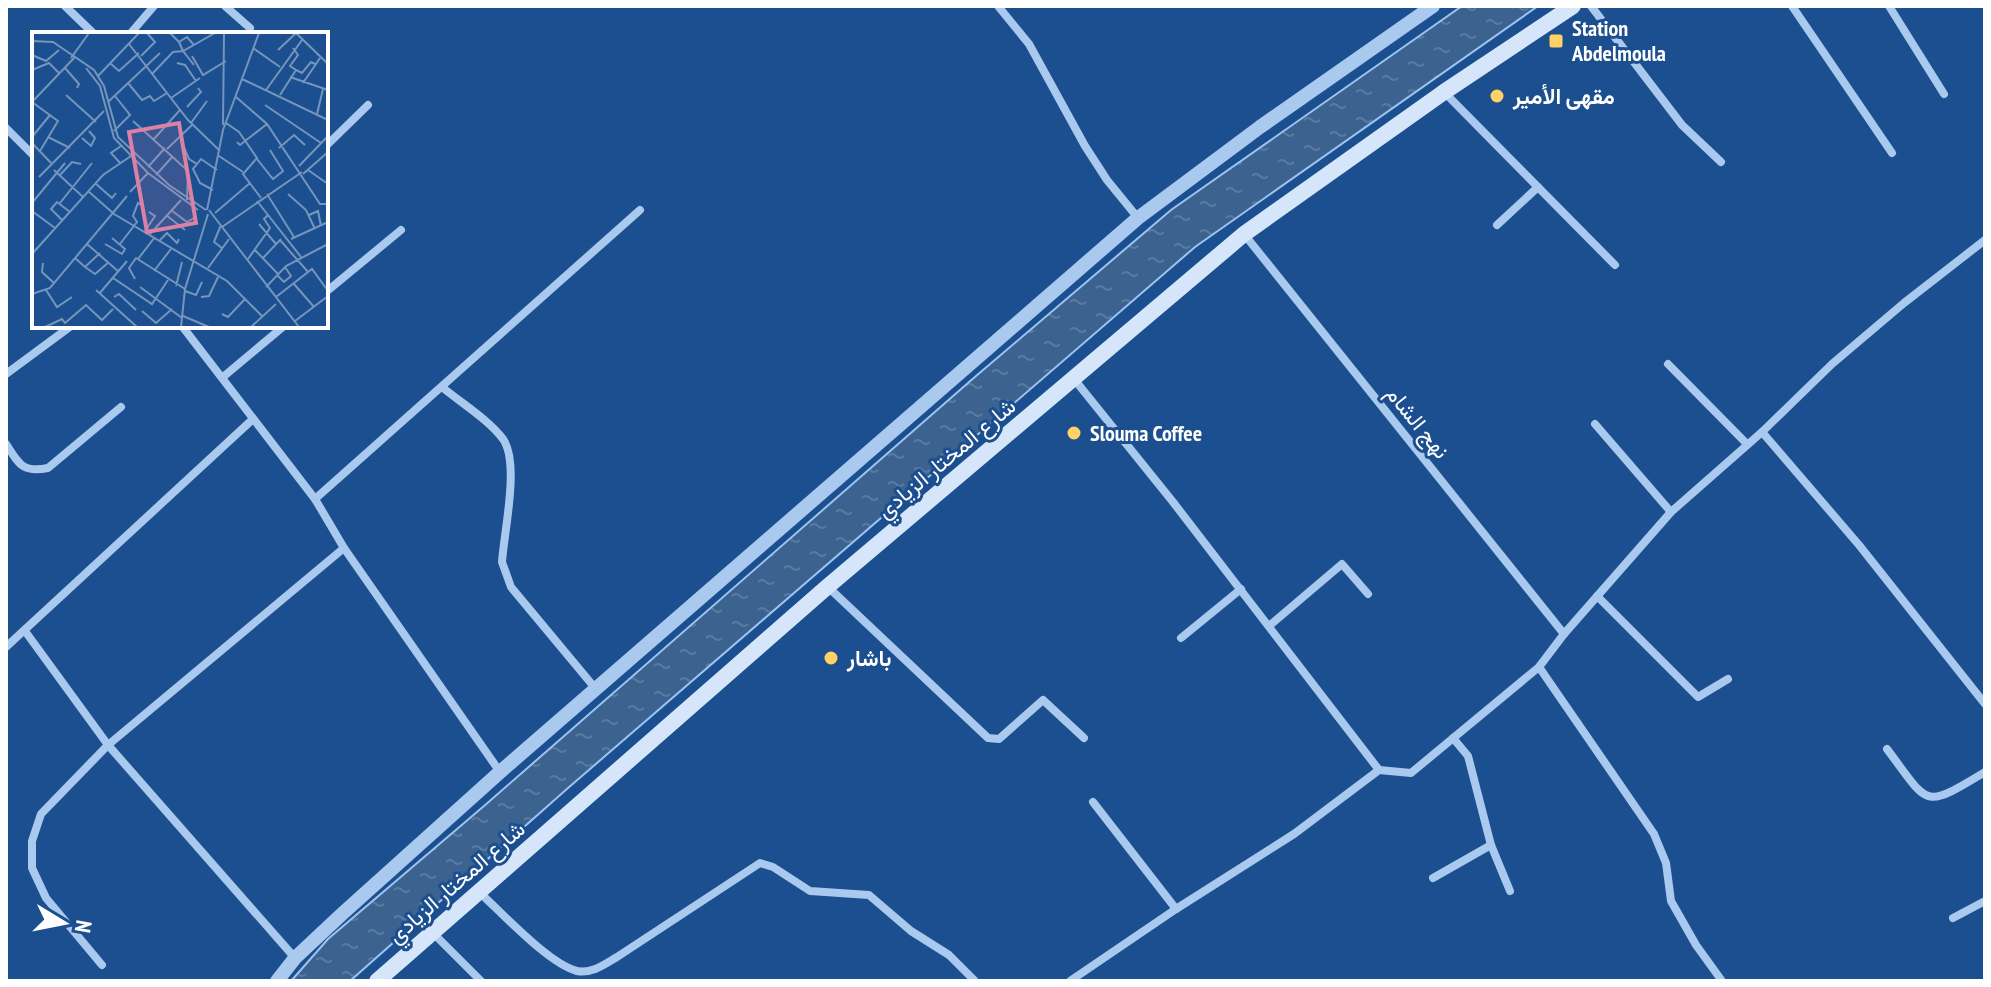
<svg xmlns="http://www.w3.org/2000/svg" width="1991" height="987" viewBox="0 0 1991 987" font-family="'PT Sans Narrow',Vazirmatn,sans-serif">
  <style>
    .water { fill: url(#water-ripples); stroke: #9cc4f0; stroke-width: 2 }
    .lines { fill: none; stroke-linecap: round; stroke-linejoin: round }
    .minor { stroke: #a9c9ee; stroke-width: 8 }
    .tertiary { stroke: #a9c9ee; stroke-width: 14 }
    .secondary { stroke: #d6e6fa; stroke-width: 16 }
    .poi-dot { fill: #ffd166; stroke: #1b4f8f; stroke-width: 3 }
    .labels { text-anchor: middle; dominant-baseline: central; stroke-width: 6; stroke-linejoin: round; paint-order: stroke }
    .poi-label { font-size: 22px; font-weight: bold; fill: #fff; stroke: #1b4f8f; text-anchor: start }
    .street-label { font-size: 22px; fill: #fff; stroke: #1b4f8f }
    .inset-road { fill: none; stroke: #7695bc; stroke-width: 2 }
    .view { fill: #dd80a5; fill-opacity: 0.15; stroke: #dd80a5; stroke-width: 4 }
    .inset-edge { fill: none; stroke: #fff; stroke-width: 4 }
  </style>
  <defs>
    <pattern id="water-ripples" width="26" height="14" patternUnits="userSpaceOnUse" patternTransform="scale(2)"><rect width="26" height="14" fill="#3c6290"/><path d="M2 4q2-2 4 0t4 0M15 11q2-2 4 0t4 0" fill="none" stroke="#597aa1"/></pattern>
  </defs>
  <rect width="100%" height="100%" fill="#1b4f8f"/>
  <!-- water -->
  <path class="water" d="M1462,6H1538L1195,247L568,788L350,981H291L328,939L484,806L976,376L1171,210Z"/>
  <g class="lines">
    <!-- minor -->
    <g class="minor">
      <path d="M65,6L94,34"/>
      <path d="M225,6L250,28"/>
      <path d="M998,6L1029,44L1085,146L1107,180L1138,218"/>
      <path d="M1591,6L1682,125L1721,162"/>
      <path d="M1792,6L1892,153"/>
      <path d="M1889,6L1944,94"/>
      <path d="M130,34L154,6"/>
      <path d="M1444,92L1615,265"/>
      <path d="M6,128L34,156"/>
      <path d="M326,146L368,105"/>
      <path d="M1497,225L1538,187"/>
      <path d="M1244,234L1564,634"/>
      <path d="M326,292L401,230"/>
      <path d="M182,326L315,499L344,548L500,772"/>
      <path d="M1668,364L1747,444"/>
      <path d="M6,374L71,326"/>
      <path d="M223,377L284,326"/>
      <path d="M1074,379L1173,502L1379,770L1411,773L1539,667L1564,634L1671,512L1762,432L1832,364L1904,303L1985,240"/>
      <path d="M442,387C461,403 488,419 503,439C520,463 504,532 502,562L511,587L595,688"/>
      <path d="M1595,424L1671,512"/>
      <path d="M1762,432L1859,545L1985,704"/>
      <path d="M6,444C19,464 22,473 48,468L121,407"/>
      <path d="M315,499L640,210"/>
      <path d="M828,587L988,738L999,739L1043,700L1084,738"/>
      <path d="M1597,596L1698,697L1728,679"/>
      <path d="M1269,626L1342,564L1368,594"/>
      <path d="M25,631L108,745L295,958"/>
      <path d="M1181,638L1241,589"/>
      <path d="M6,647L253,419"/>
      <path d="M1539,667L1654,834L1666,863L1671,901L1696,945L1722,981"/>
      <path d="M1453,738L1468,756L1491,845L1510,891"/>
      <path d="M1887,749C1930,806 1922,810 1985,772"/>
      <path d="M1093,802L1176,909"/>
      <path d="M1433,878L1491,845"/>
      <path d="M479,892C502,913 549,964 577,971C592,974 605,964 617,957L760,863L773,867L810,891L869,895L911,931L949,955L975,981"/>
      <path d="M1953,918L1985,901"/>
      <path d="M433,933L481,981"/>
      <path d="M102,965L46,898L32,868V841L41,814L108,745L344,548"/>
      <path d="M1070,981L1176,909L1294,834L1379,770"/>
    </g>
    <!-- tertiary -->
    <path class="tertiary" d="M277,981L295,958L342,914L500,772L1138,218L1260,127L1433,6"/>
    <!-- secondary -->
    <path class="secondary" d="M377,981L827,587L1244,234L1444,92L1573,6"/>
  </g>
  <!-- markers -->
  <g class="poi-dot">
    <rect x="1548" y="33" width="16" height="16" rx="4"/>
    <circle cx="1497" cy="96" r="8"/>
    <circle cx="1074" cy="433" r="8"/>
    <circle cx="831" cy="658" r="8"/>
  </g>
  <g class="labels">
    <!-- poi labels -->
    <g class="poi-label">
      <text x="1572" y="28">Station<tspan x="1572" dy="25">Abdelmoula</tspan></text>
      <text x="1513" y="96">مقهى الأمير</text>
      <text x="1090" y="433">Slouma Coffee</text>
      <text x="847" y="658">باشار</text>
    </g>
    <!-- street labels -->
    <g class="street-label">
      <text transform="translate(1418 422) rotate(51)">نهج الشام</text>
      <text transform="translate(946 458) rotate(-40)">شارع المختار الزيادي</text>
      <text transform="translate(456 882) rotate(-41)">شارع المختار الزيادي</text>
    </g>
  </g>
  <!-- overview -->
  <g transform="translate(32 32)">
    <rect width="296" height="296" fill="#1b4f8f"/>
    <path class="inset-road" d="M138,1L147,10L155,5L162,13M264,1L296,32M0,9L21,10L62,38L72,54L86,105L137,153L174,178M147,10L151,19L183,1M97,12L156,88L188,119M221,16L248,35M246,18L264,1M0,23L14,29L27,18M109,24L123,10L115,1M160,24L171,43L194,29M39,26L57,1M145,31L153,33L164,49M79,32L87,39L107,21M33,36L47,52L45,56M54,36L68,54L82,106L116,141L166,178M0,38L17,31L28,42M264,38L270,41L279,30L283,32M120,42L141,20L151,19L162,33M66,44L107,1M258,45L296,58M210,47L296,88M96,51L110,68L118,64L122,69L135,61M271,51L288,26M234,58L270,8M34,63L64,90M248,63L264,38L258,34L266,23L261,16M204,65L235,92L288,172H296M139,66L168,46M0,70L26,89L8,119M0,70L43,25M76,70L128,21M233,73L289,111M155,75L169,60L166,56M285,82L291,57M101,89L156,139L155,168M159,91L175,69M194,91L207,100L225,126L211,142L229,166M191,93L192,1M82,99L98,83L83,64M0,105L18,83M16,105L38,116M50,106L59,114L63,106L57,99M121,108L148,78M205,110L208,113L235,92M0,111L19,131M150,111L157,127L165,132L169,127L185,138M247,116L262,103L273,113M135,117L161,92M187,124L211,140M225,127L241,147L251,139L238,118M89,132L79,121L89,114M165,132L161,137L168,151L181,158M267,134L296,104M116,135L133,116M22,138L51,165M276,138L296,152M271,142L296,120M28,143L40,130L49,132M124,143L141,124M7,145L72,79M63,151L80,166L84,161M56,159L82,182L195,249L231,285M98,160L116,141M235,162L262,205M256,162L274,178L283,197M225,169L269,225M0,171L33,131M28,171L60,131M139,178L155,190L162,186M175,178L191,98L227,1M177,178L267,295M0,179L23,196M183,181L218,151M134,183L153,198M277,183L286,179L289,194M30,188L19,177L25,170L38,180M227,192L244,212M189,193L182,210L190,216M190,195L270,140M113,199L123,184L117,180M118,202L149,168M259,207L296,190M128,208L135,201L145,211L147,207M248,208L276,240M55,212L87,240M73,212L90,222L93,217L80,206M88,212L105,190L101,184L106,171L110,173M222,217L247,243M0,222L71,143L99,124M43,226L53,235L68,221M231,226L249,207M106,227L123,205M216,227L238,196L232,187L236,183M11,231L10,240L22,251M53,235L63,242L77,230M176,236L197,207M122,239L139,217M246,244L252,250L259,244L253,235M81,246L120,272L136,248M103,247L97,236L104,226L153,257M262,252L282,275M144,254L150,230M108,255L150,286M234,255L254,234L296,212M14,258L25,275L40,265M64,258L105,295M153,259L164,263L170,250M0,262L18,256L95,164M67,262L95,229M82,265L87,262L104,278M169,265L177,264L187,243M244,265L280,237L296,259M110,279L124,291L140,277M190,282L196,285L213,267M151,284L177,295M263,289L296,264M13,295L30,287L33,291L54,273L70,288L81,277M149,295L153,257L176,182M219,295L244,272"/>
    <path class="view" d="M147,91L164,191L115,200L97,100Z"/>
    <rect width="296" height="296" class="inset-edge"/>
  </g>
  <!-- border -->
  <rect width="1991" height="987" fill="none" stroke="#ffffff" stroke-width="16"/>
  <!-- north arrow -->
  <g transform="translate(64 923) rotate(100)" stroke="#1b4f8f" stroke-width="6" paint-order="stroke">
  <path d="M0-6L14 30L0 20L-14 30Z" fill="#ffffff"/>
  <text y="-12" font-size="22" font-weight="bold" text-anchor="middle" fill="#ffffff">N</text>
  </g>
</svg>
